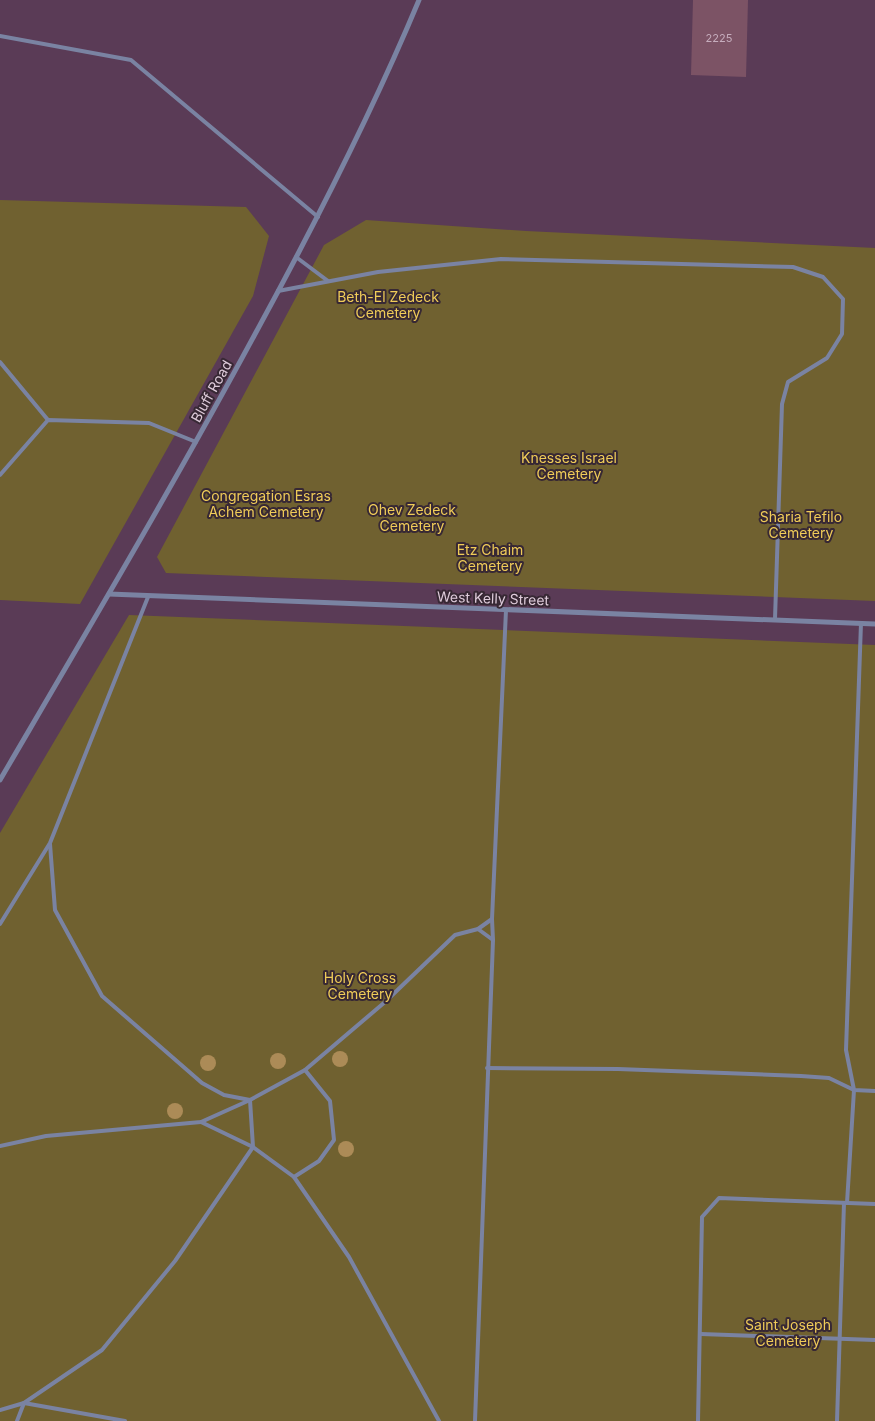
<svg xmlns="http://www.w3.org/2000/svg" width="875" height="1421" viewBox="0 0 875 1421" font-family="Inter,sans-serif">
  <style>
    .green { fill: #706130 }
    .building { fill: #7c5365 }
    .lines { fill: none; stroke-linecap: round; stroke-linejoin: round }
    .lane { stroke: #7a83a2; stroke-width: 4 }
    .street { stroke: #7a83a2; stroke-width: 5 }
    .tree { fill: #ac8b57 }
    .labels { text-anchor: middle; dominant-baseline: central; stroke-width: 4; stroke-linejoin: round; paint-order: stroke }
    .number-label { font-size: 11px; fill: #c6adbd }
    .park-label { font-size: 14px; fill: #f0cc58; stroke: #372834 }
    .street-label { font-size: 14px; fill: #decbda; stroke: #372834 }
  </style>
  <rect width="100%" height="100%" fill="#5a3b56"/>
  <!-- green -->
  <g class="green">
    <path d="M0,200L246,207L269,236L253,296L80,604L0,600Z"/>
    <path d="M366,220L526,231L875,248V601L166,573L157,557L324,245Z"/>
    <path d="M129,615L875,645V1421H0V833Z"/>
  </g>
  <!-- building -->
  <path class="building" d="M693,0H748L746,77L691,75Z"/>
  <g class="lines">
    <!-- lane -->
    <g class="lane">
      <path d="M0,36L131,60L318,217"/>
      <path d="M296,257L328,281"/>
      <path d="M278,291L378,272L501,259L793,267L823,277L843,299L842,334L827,358L788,382L782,404L775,619"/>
      <path d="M0,362L48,420"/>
      <path d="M0,475L48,420L149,423L196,442"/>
      <path d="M50,844L55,910L102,996L202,1083L224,1095L250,1100"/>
      <path d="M0,924L50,843L148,597"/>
      <path d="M478,929L493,940"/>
      <path d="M487,1068L618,1069L801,1076L829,1078L854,1090L875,1091"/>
      <path d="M201,1122L253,1147L294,1177L349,1257L439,1421"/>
      <path d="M0,1146L46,1136L201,1122L250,1100L305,1070L385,1002L455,935L478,929L492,919"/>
      <path d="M294,1177L319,1161L334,1140L330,1101L305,1070"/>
      <path d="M847,1203L854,1090L846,1050L861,623"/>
      <path d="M701,1334L875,1340"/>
      <path d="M24,1403L125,1421"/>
      <path d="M0,1410L24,1403L102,1350L175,1261L253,1147L250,1100"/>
      <path d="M17,1421L24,1403"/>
      <path d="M475,1421L493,940L492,919L506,610"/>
      <path d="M698,1421L702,1217L719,1198L875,1204"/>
      <path d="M837,1421L844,1203"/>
    </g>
    <!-- street -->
    <g class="street">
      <path d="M109,594L875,624"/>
      <path d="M0,780C86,633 173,486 254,336C314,226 371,115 419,0"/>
    </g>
  </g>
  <!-- trees -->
  <g class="tree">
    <circle cx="340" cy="1059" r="8"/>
    <circle cx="278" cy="1061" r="8"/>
    <circle cx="208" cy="1063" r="8"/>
    <circle cx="175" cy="1111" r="8"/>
    <circle cx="346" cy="1149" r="8"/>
  </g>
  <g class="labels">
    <!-- number labels -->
    <g class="number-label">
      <text x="719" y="38">2225</text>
    </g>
    <!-- park labels -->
    <g class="park-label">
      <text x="388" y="296">Beth-El Zedeck<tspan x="388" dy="16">Cemetery</tspan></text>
      <text x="569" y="457">Knesses Israel<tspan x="569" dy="16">Cemetery</tspan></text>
      <text x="266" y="495">Congregation Esras<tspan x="266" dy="16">Achem Cemetery</tspan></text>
      <text x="412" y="509">Ohev Zedeck<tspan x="412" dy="16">Cemetery</tspan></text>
      <text x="801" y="516">Sharia Tefilo<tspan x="801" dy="16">Cemetery</tspan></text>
      <text x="490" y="549">Etz Chaim<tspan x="490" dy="16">Cemetery</tspan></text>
      <text x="360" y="977">Holy Cross<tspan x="360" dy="16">Cemetery</tspan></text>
      <text x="788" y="1324">Saint Joseph<tspan x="788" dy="16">Cemetery</tspan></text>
    </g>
    <!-- street labels -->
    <g class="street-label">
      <text transform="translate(211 391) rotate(-61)">Bluff Road</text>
      <text transform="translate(493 598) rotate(2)">West Kelly Street</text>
    </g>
  </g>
</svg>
